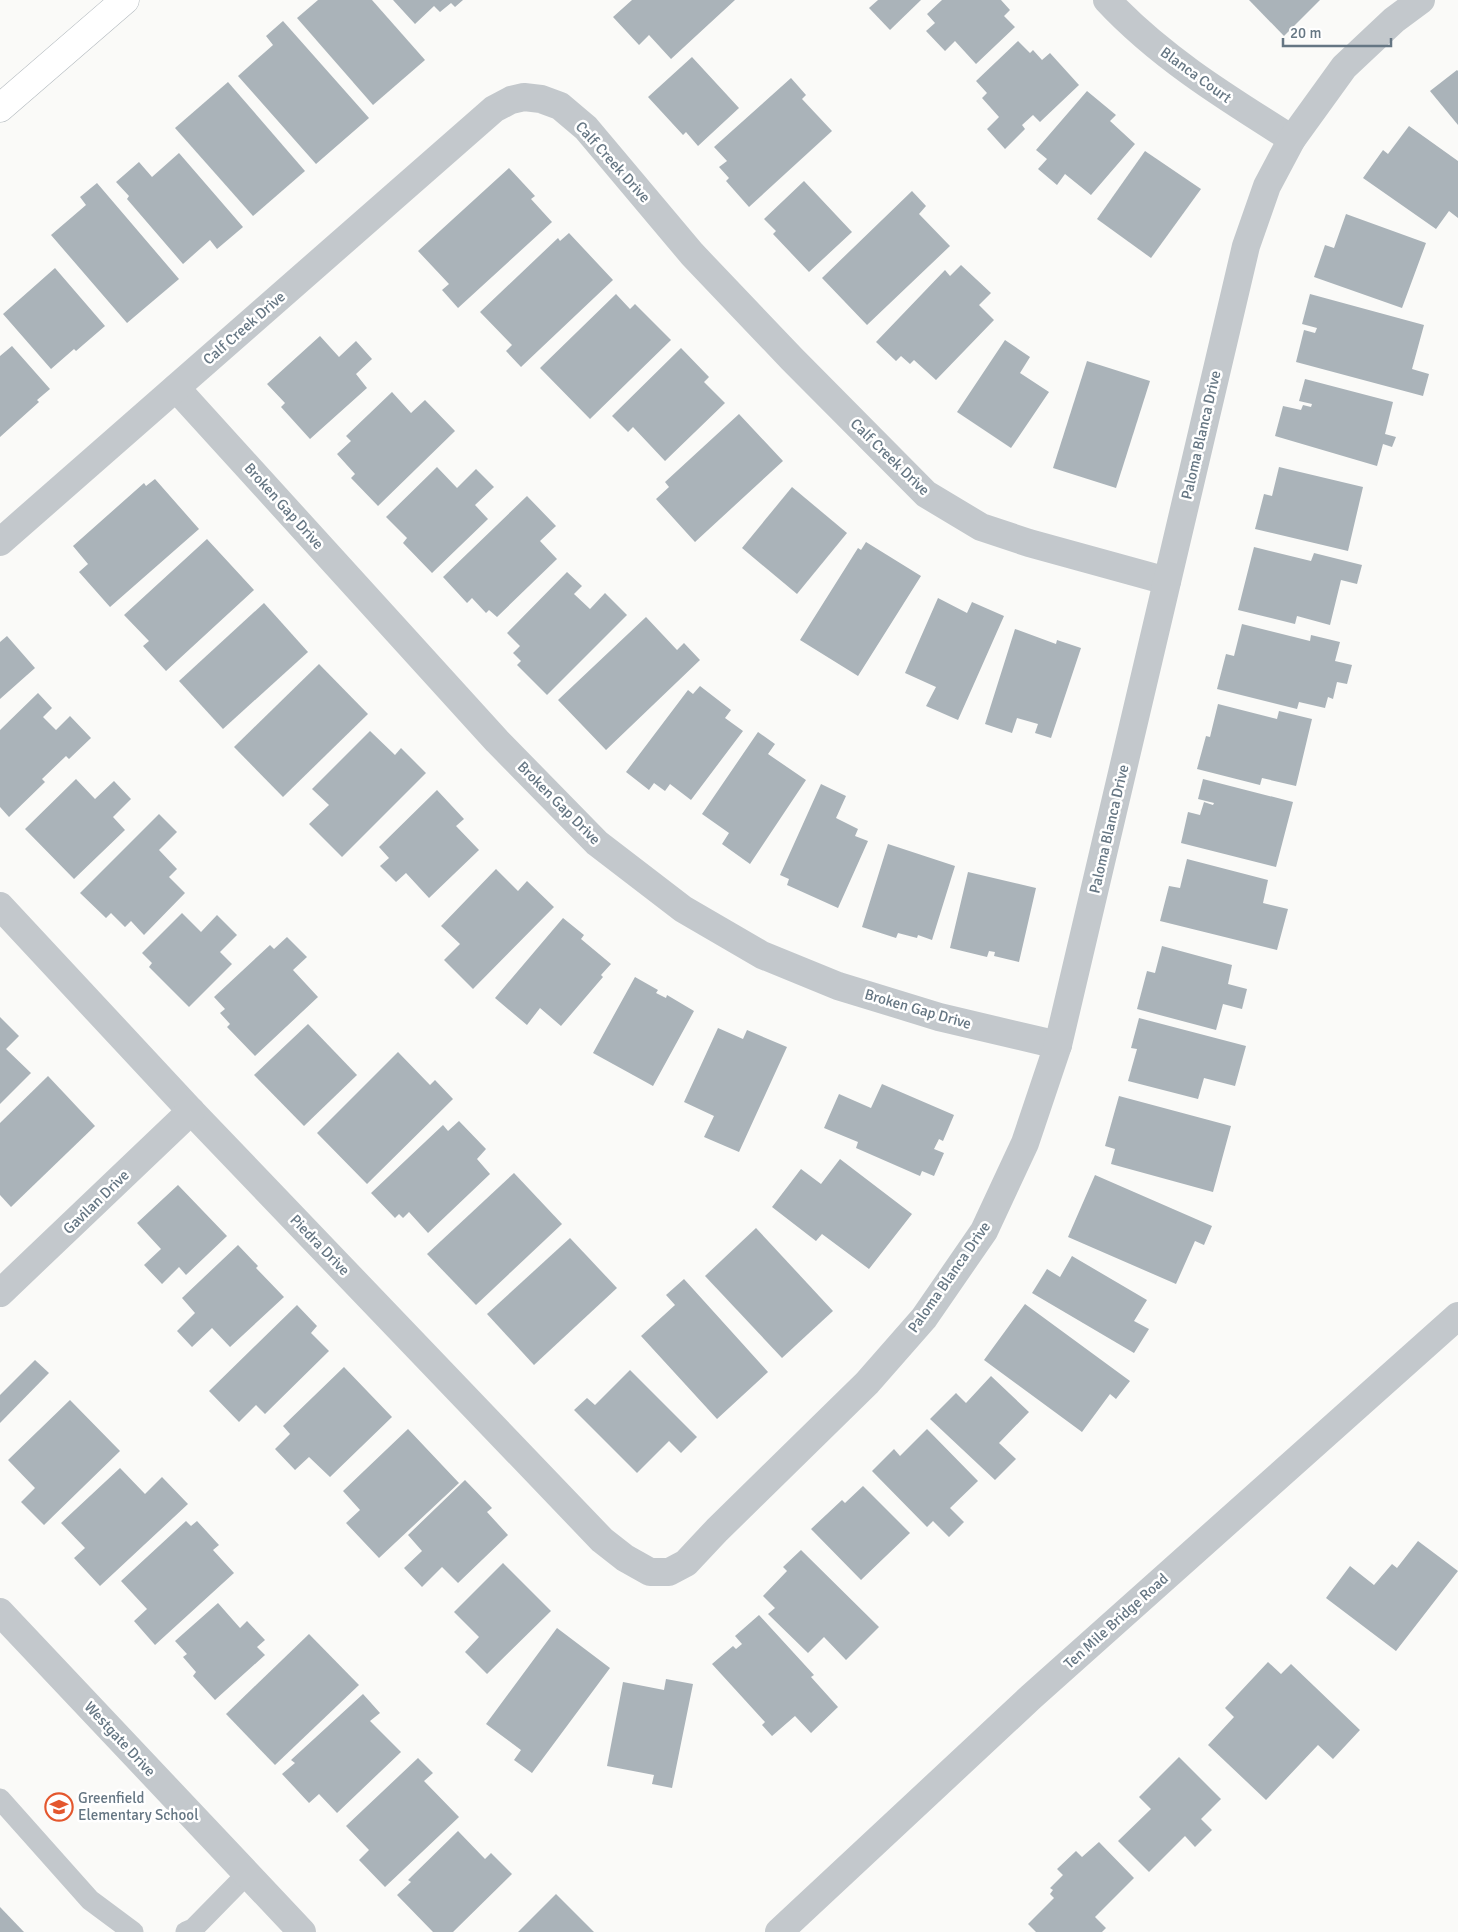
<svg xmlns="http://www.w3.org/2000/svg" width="1458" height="1932" viewBox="0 0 1458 1932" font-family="Signika,sans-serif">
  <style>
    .building { fill: #aab3b9 }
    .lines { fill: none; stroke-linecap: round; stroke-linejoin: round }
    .secondary-casing { stroke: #b3babf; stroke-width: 29 }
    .service { stroke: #c3c8cc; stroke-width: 21 }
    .minor { stroke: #c3c8cc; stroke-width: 28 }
    .tertiary { stroke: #c3c8cc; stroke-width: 28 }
    .secondary { stroke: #fff; stroke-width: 28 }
    .labels { text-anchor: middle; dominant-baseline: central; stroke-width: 5; stroke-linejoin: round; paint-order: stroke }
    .street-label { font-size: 15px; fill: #657683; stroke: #fff }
    .poi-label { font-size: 15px; fill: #657683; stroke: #fff; text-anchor: start }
  </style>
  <rect width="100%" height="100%" fill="#fafaf8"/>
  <!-- building -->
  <g class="building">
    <path d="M318,0H372L425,60L373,105L297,18Z"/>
    <path d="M393,0H463L455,7L451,3L440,12L434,6L415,24Z"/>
    <path d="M632,0H735L671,59L649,35L639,45L613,17Z"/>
    <path d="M878,0H921L890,30L869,8Z"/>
    <path d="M942,0H1001L1010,10L1004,16L1015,27L976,64L955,41L945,51L926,31L935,23L927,14Z"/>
    <path d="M1249,0H1320L1284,36Z"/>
    <path d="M283,21L369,118L316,164L238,76L273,45L266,36Z"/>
    <path d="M1018,41L1030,53L1033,50L1042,60L1050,53L1079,85L1040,122L1033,115L1022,125L1025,129L1005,149L987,129L999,117L982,98L987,93L976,81Z"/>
    <path d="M692,57L739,108L698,146L686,132L683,135L648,97Z"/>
    <path d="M1457,70L1458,71V125L1430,91Z"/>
    <path d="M791,78L806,95L802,99L832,131L749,207L726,181L729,178L719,167L727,161L714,147Z"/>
    <path d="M228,82L305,171L253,216L175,128Z"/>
    <path d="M1087,91L1116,115L1110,121L1135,144L1091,195L1065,174L1057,185L1038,169L1047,159L1036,150Z"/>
    <path d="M1409,126L1458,161V218L1449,211L1436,229L1363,178L1383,150L1388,154Z"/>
    <path d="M1145,151L1201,189L1151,258L1097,219Z"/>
    <path d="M179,153L243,227L217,249L210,240L183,264L127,199L129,196L116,182L139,162L152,177Z"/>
    <path d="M509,168L535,196L531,199L552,222L458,308L442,290L449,284L418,251Z"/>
    <path d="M804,181L852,232L809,272L773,234L776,231L764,219Z"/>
    <path d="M97,183L179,279L127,323L51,235L86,205L80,197Z"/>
    <path d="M912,191L926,206L919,214L950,246L867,325L822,278Z"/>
    <path d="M1346,214L1426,243L1402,308L1314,277L1325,245L1334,248Z"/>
    <path d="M569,233L613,280L521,367L506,351L512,345L480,312L558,238L560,241Z"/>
    <path d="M961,265L991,293L979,305L994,320L936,380L914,360L910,364L901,356L896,361L876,342L945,270L950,276Z"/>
    <path d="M55,268L105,326L76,351L74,349L51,369L3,314Z"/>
    <path d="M616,294L630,309L635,304L671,340L590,419L540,368Z"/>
    <path d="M1310,294L1424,325L1412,369L1429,374L1423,396L1296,362L1304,330L1315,333L1317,328L1302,324Z"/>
    <path d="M320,336L339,357L356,341L372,359L356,374L367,388L310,439L281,407L285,403L267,384Z"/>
    <path d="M1005,340L1030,357L1020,373L1049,392L1011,448L957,412Z"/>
    <path d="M12,346L50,389L37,400L39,402L0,437V356Z"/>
    <path d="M681,348L709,377L704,382L725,403L665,461L633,427L628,432L612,416Z"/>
    <path d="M1087,361L1150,381L1116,488L1053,468Z"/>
    <path d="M1305,379L1393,402L1385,434L1396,437L1392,447L1383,444L1377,466L1275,436L1283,406L1301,410L1303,405L1311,407L1312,404L1299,401Z"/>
    <path d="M392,392L411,413L425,400L455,431L378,506L351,478L355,474L337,454L351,441L346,436Z"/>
    <path d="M739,414L783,461L695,542L656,499L669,487L665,482Z"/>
    <path d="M437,467L457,488L476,469L494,487L475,505L488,519L432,573L403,543L407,538L386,517Z"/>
    <path d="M1279,467L1363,487L1348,551L1255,529L1264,494L1272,496Z"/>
    <path d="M155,479L199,529L110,607L79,572L88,564L73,546L144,483L146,486Z"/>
    <path d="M792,487L847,533L797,594L742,548Z"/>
    <path d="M527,496L556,526L540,541L557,559L497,617L489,610L486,613L472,598L467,603L443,577Z"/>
    <path d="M207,539L254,590L166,671L143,646L149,641L124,615Z"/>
    <path d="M866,542L921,576L858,676L800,640L858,548L861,550Z"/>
    <path d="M1254,547L1311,561L1314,553L1362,565L1357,584L1341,580L1330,625L1297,616L1295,624L1238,610Z"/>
    <path d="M567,572L582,586L574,594L590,609L605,593L627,615L547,695L517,665L521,661L513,653L520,646L507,633Z"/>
    <path d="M938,598L967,613L972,602L1004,616L958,720L926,706L936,687L905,673Z"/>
    <path d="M264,603L308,652L223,729L179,681Z"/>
    <path d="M646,617L677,650L684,643L700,660L606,750L558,700Z"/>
    <path d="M1242,624L1310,641L1311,635L1340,642L1335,661L1352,665L1347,684L1337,682L1333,699L1328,697L1325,708L1299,702L1297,709L1217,689L1226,654L1234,656Z"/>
    <path d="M1015,629L1056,644L1057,640L1081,648L1051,738L1035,733L1038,724L1017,718L1012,733L985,724Z"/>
    <path d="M7,636L35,668L0,699V642Z"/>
    <path d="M319,664L368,714L283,797L234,747Z"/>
    <path d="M700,686L731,710L725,718L743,731L691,800L670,784L665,791L654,783L649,790L626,772L688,690L693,694Z"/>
    <path d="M38,693L52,708L43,717L56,730L70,716L91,738L69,759L66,756L42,779L45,782L9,817L0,807V730Z"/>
    <path d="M1218,704L1277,719L1279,711L1312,719L1296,786L1262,778L1260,785L1197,769L1206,736L1210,737Z"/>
    <path d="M370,731L395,755L401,748L426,773L342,857L309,824L329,805L312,789Z"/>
    <path d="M758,732L775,744L768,754L806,780L750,864L722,844L729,833L702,814Z"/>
    <path d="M76,779L95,799L114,781L131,799L113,817L125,830L74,879L25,829Z"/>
    <path d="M1203,779L1293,802L1276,867L1181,843L1188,812L1200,815L1204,802L1213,805L1214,803L1198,799Z"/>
    <path d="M821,784L846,796L836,818L858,829L855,836L868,841L838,908L787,885L789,879L780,875Z"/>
    <path d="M437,790L464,819L456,826L479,850L429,898L406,873L396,882L380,866L389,858L379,847Z"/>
    <path d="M159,814L177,832L159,850L177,869L169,877L185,893L144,935L131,921L125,927L111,913L106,918L80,893Z"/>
    <path d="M888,844L955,866L932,940L918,935L917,938L898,933L896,938L862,927Z"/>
    <path d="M1187,859L1268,880L1263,903L1288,909L1277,950L1160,921L1169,886L1180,888Z"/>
    <path d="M496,869L518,891L527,881L554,907L473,989L444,960L460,944L441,926Z"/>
    <path d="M968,872L1036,888L1019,962L994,956L995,952L989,951L987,957L950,948Z"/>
    <path d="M182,913L201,932L217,915L237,935L220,952L232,964L189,1007L149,967L152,963L142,953Z"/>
    <path d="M563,918L584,935L581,939L611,964L601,975L603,977L561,1026L540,1008L527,1025L495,998Z"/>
    <path d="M287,937L307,957L293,970L318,997L255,1056L227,1027L230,1024L220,1013L225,1009L214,997L270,945L274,949Z"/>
    <path d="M1162,946L1232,965L1228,984L1247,989L1242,1009L1223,1004L1216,1030L1137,1009L1147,971L1155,973Z"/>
    <path d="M635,977L658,990L656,993L666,998L667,995L694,1011L653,1086L593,1053Z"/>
    <path d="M0,1017L19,1036L6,1049L31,1073L0,1104Z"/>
    <path d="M1139,1018L1246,1046L1235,1086L1204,1078L1198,1099L1128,1081L1137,1049L1131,1048Z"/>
    <path d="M308,1024L357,1075L304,1126L254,1075Z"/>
    <path d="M718,1028L743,1039L747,1030L787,1047L739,1152L704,1137L714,1116L684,1102Z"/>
    <path d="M398,1052L430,1085L435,1080L453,1099L367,1184L317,1133Z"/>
    <path d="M48,1076L95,1126L11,1207L0,1195V1123Z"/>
    <path d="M882,1084L954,1115L943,1141L939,1139L934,1149L944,1153L934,1176L922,1171L920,1176L856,1148L858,1142L824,1128L839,1094L871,1108Z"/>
    <path d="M1119,1096L1231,1126L1213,1192L1111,1164L1115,1149L1105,1146Z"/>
    <path d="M459,1121L486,1149L477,1159L490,1174L428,1233L409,1212L403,1218L399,1214L395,1218L371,1193L443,1125L448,1131Z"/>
    <path d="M840,1159L912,1214L869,1269L822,1234L816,1241L772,1207L801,1169L821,1184Z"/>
    <path d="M514,1173L562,1224L476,1305L427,1254Z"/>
    <path d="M1095,1175L1212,1226L1204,1245L1195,1241L1176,1284L1068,1237Z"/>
    <path d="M178,1185L227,1236L186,1275L179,1267L162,1284L144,1265L161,1249L137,1223Z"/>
    <path d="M756,1228L833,1311L782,1358L705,1276Z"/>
    <path d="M570,1238L617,1288L534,1365L487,1314Z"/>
    <path d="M238,1245L258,1266L256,1268L284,1297L230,1347L212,1328L192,1347L177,1331L195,1313L182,1298Z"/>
    <path d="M1072,1256L1147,1300L1134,1321L1149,1329L1134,1353L1032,1293L1047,1269L1060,1277Z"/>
    <path d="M684,1279L768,1372L717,1419L641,1336L675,1305L666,1295Z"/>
    <path d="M1025,1304L1130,1381L1116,1399L1110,1394L1082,1432L984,1360Z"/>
    <path d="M297,1305L317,1326L311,1333L329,1351L265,1414L256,1405L239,1422L209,1391Z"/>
    <path d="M35,1360L49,1373L0,1423V1395Z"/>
    <path d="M344,1367L392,1417L330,1477L309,1457L295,1470L275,1449L290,1434L283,1426Z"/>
    <path d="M630,1370L697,1437L681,1453L669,1441L637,1473L574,1410L587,1398L595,1405Z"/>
    <path d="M991,1376L1029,1412L999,1443L1016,1459L995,1480L930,1419L956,1393L966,1403Z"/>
    <path d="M70,1400L120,1451L44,1525L21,1502L35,1488L8,1460Z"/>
    <path d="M408,1429L459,1483L379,1558L346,1523L360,1510L343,1491Z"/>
    <path d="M927,1429L978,1481L950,1508L964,1522L949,1537L933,1521L927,1527L872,1471L894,1449L900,1456Z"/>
    <path d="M120,1468L145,1494L162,1477L188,1504L100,1586L74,1558L85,1548L61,1523Z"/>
    <path d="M465,1480L492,1508L487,1512L508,1535L458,1583L442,1567L422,1587L404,1568L422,1551L408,1535Z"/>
    <path d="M863,1486L910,1533L861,1580L811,1529L842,1500L845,1503Z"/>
    <path d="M186,1521L191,1526L197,1521L219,1545L213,1550L234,1573L155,1645L134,1621L147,1609L121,1581Z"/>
    <path d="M1418,1541L1458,1571L1396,1651L1326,1598L1350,1566L1374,1585L1392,1564L1397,1568Z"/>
    <path d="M801,1550L879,1627L846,1660L824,1637L808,1653L768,1614L775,1608L763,1596L787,1571L783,1567Z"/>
    <path d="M503,1563L551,1611L487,1674L465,1652L479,1637L454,1612Z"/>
    <path d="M218,1603L240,1628L247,1621L265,1640L257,1647L265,1655L215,1700L193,1676L196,1672L183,1657L187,1654L175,1641Z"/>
    <path d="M759,1615L814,1675L811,1677L838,1707L811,1733L795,1716L772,1736L762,1725L765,1722L712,1664L733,1646L736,1649L742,1644L735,1636Z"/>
    <path d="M557,1628L610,1668L532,1773L514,1760L521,1750L486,1724Z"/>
    <path d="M309,1634L359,1685L275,1765L226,1714Z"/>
    <path d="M1268,1662L1281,1674L1291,1664L1360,1730L1333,1759L1318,1745L1266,1800L1208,1745L1234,1717L1225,1708Z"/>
    <path d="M666,1679L693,1684L672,1788L652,1784L654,1775L607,1766L623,1682L664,1690Z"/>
    <path d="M363,1694L380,1713L370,1721L401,1752L337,1813L319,1794L309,1803L282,1774L295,1763L291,1760Z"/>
    <path d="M1179,1757L1221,1799L1201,1819L1212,1830L1195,1847L1185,1836L1149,1872L1118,1841L1151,1809L1139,1797Z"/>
    <path d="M418,1758L433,1773L424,1781L459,1817L385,1887L359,1860L369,1850L346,1826Z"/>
    <path d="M458,1831L485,1859L491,1853L512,1874L453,1932H433L397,1895L411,1882L408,1880Z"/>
    <path d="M1099,1842L1134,1878L1095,1917L1106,1928L1102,1932H1036L1028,1924L1054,1898L1050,1894L1053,1890L1050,1888L1063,1875L1057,1869L1076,1851L1082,1857Z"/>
    <path d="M556,1894L594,1932H518Z"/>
    <path d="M0,1907L24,1932H0Z"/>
  </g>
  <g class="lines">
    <!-- secondary casing -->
    <g class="secondary-casing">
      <path id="secondary" d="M0,108L125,0"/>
    </g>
    <!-- service -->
    <g class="service">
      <path d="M0,1799L90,1900L133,1932"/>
      <path d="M186,1932L193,1929L247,1874"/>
    </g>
    <!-- minor -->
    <g class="minor">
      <path d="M1107,0C1160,57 1227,98 1292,139"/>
      <path d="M176,388L497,741L597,843L683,909L762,955L838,986L939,1017L1058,1045"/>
      <path d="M0,542L494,109L511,100L524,97L541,99L560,106L586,128L692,254L792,359L926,494L981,527L1029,543L1167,581"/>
      <path d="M0,906L191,1111L602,1540L625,1558L650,1572H669L686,1563L717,1530L867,1383L924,1318L984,1231L1025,1143L1058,1045L1246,246L1267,186L1292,139L1344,67L1394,20L1421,0"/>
      <path d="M0,1293L191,1111"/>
      <path d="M0,1612L302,1932"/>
    </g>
    <!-- tertiary -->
    <path class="tertiary" d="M779,1932L1031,1697L1458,1316"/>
    <!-- secondary -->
    <use href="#secondary" class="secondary"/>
  </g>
  <!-- icons -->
  <defs>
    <g id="school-ring" transform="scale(1.4375)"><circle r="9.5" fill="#fff" stroke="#e4572e" stroke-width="1.5"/><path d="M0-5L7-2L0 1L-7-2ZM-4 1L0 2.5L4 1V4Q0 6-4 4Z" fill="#e4572e"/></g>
  </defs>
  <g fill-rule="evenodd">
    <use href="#school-ring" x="59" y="1807"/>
  </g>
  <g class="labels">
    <!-- street labels -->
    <g class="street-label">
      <text transform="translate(1196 75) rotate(36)">Blanca Court</text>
      <text transform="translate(613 162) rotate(48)">Calf Creek Drive</text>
      <text transform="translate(244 328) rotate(-41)">Calf Creek Drive</text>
      <text transform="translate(1201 435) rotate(-77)">Paloma Blanca Drive</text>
      <text transform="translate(890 457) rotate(44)">Calf Creek Drive</text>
      <text transform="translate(284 506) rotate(48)">Broken Gap Drive</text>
      <text transform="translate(559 803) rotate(45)">Broken Gap Drive</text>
      <text transform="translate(1109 829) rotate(-77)">Paloma Blanca Drive</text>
      <text transform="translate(918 1009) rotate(16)">Broken Gap Drive</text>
      <text transform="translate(96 1202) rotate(-44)">Gavilan Drive</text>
      <text transform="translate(320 1245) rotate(46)">Piedra Drive</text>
      <text transform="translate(949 1277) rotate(-55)">Paloma Blanca Drive</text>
      <text transform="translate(1116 1621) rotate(-42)">Ten Mile Bridge Road</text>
      <text transform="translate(120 1739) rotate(47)">Westgate Drive</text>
    </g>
    <!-- poi labels -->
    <g class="poi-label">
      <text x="78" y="1798">Greenfield<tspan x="78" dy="17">Elementary School</tspan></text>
    </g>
  </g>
  <!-- scale -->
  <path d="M1283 38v8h108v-8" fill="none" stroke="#657683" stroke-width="2.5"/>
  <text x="1290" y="38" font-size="15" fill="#657683" stroke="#ffffff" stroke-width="4" paint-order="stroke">20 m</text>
</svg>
